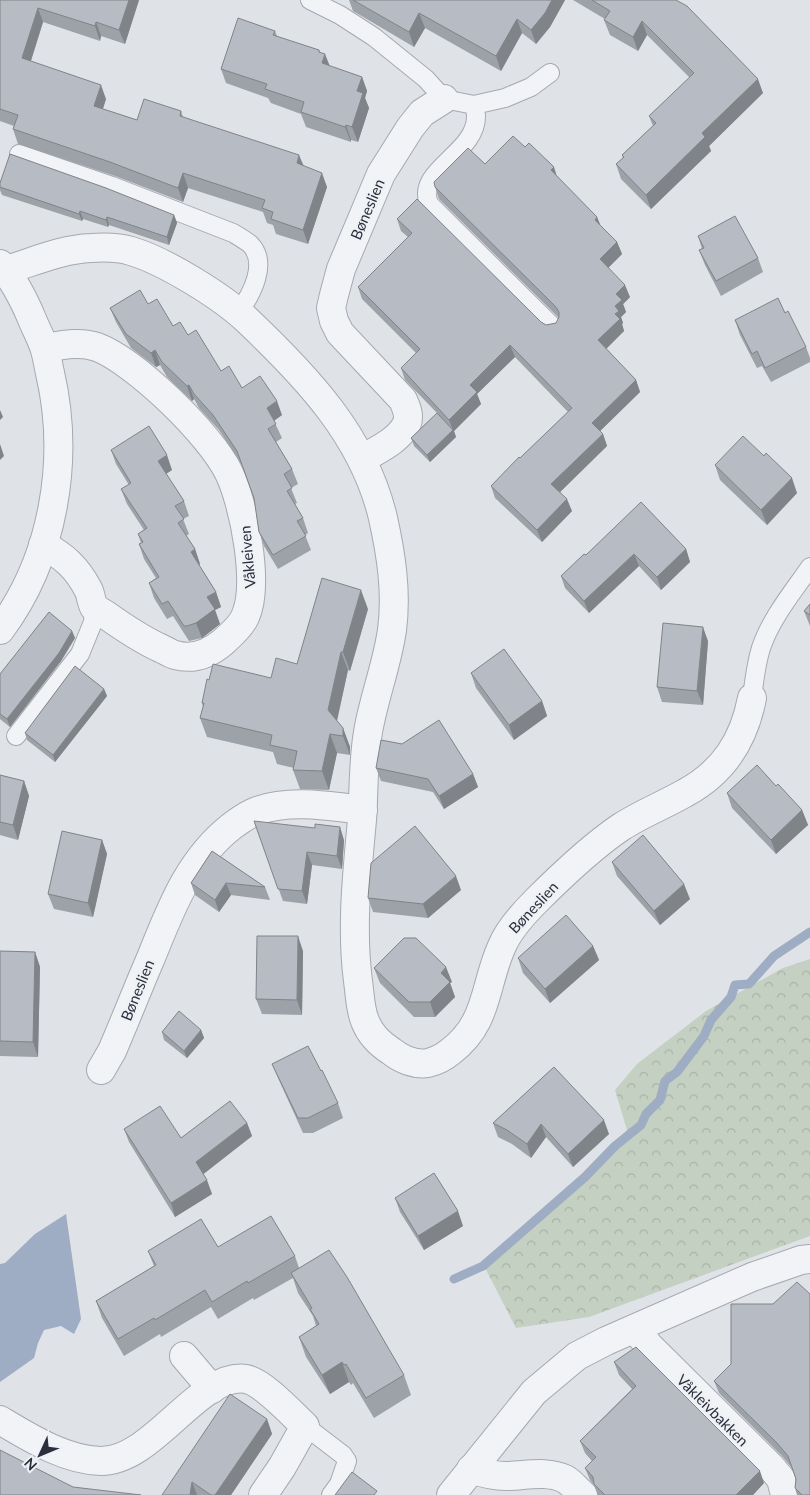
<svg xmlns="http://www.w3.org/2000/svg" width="810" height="1495" viewBox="0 0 810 1495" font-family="Lato,sans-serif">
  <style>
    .forest { fill: url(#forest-crowns) }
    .water { fill: #9eadc4 }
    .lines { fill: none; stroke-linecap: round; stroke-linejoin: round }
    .stream { stroke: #9eadc4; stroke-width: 9 }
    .service-casing { stroke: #a5a9b1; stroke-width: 20 }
    .minor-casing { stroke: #a5a9b1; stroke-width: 30 }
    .tertiary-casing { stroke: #a5a9b1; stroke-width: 30 }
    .service { stroke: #f2f3f6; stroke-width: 18 }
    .minor { stroke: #f2f3f6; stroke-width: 28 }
    .tertiary { stroke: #f2f3f6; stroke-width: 28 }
    .wall { fill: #9da1a8 }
    .shaded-wall { fill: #808388 }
    .building { fill: #b7bbc3; stroke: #808388 }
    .labels { text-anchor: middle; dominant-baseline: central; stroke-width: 4.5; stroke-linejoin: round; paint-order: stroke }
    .street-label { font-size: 15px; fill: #2a2f3d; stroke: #eff1f5 }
  </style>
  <defs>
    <pattern id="forest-crowns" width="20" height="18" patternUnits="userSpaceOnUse" patternTransform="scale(1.25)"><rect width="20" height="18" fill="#c4d0c1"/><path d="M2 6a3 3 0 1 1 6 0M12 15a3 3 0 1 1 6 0" fill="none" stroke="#a9b3a7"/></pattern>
  </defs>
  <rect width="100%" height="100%" fill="#dfe2e7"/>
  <!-- forest -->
  <path class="forest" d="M810,959V1236L589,1317L516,1328L482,1262L574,1192L627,1130L615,1090L637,1064L706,1011L783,968Z"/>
  <!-- water -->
  <path class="water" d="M66,1214L81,1319L74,1334L61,1326L44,1330L38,1343L34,1358L0,1382V1264L5,1263L35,1234Z"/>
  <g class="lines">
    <!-- stream -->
    <path class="stream" d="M454,1279L483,1266L585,1177L615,1146L641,1125L646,1114L660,1100L665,1081L677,1072L704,1036L711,1020L731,997L735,985L749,984L774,956L810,932"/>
    <!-- service casing -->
    <g class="service-casing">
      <g id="service">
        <path d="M310,0L340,15L374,37L426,79L444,99L474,105L505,98L531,87L550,73"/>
        <path d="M474,105C475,108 476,112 476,116C477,153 415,170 429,204L553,327"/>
        <path d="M19,154L112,186L233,233C238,236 245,240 250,244C269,263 251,295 239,312"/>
        <path d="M752,698C754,681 756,664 761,648C771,618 793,592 810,567"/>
        <path d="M16,736L80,654L93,622L94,607"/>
        <path d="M305,1426L343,1455L347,1461L339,1484L331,1495"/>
      </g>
    </g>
    <!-- minor casing -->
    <g class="minor-casing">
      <g id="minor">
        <path d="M6,270C33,262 62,249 91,248C105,247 118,247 131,251C165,261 223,297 248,321C307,377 364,437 383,518C391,554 397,592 392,630C387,665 374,697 368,732C363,761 364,791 362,820C357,874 351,928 358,981C360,995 360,1009 365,1021C370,1034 380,1044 391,1051C401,1059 415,1065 428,1063C436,1061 444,1057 450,1052C489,1023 484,985 502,946C509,929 523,914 536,901C562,875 590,848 621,827C641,814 664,805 685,793C724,772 744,740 752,698"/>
        <path d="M362,459C377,450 400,440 407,423C410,415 406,407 403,400L340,333L334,321L331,308L334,295L341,269L381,174L410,128L422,113L444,99"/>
        <path d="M43,545C64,556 77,568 88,589C91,594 91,602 94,607C97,610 103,613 106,615C123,627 139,638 158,647C163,649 169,653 175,655C193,660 209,654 223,642C231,635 241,626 245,617C260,585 244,504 229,473C211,435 136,362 97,347C80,341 62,345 45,348"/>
        <path d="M101,1070L112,1051C125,1021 137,990 150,960C170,911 188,860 232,826C240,820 248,814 257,811C290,799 329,806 363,810"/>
        <path d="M635,1329L649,1346L771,1467L781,1479L785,1495"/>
        <path d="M184,1356L212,1389"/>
        <path d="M0,1420C30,1438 65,1460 101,1461C154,1461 199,1372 246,1379C263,1382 292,1414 305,1426L282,1467L263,1495"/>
        <path d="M471,1469C482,1473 493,1476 506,1476C525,1476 546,1470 565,1479C572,1483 577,1490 583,1495"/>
        <path d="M451,1495L534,1392L577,1356L606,1341L752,1277L801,1260L810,1259"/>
      </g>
    </g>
    <!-- tertiary casing -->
    <g class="tertiary-casing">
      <path id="tertiary" d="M0,264C14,280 24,300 32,319C36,329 41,338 44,347C47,355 48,365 50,373C70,459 54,558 0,630"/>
    </g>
    <!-- service -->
    <use href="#service" class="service"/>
    <!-- minor -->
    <use href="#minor" class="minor"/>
    <!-- tertiary -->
    <use href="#tertiary" class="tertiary"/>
  </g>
  <!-- wall -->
  <g class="wall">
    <path d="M0,0H139L125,44L101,36L100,41L43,22L31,61L106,99L103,109L137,120L181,111L183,117L303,166L327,187L308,244L276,234L273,225L267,223L263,212L188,188L183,202L115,176L18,144L13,129L14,126L0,121Z"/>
    <path d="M349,0H565L550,27L536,44L522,33L501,71L425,28L414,47L365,18L353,11Z"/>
    <path d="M573,0H676L763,93L709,146L711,151L651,209L621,179L616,164L623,158L622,155L653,126L649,116L690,78L647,35L638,51L610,35L604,20L605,19Z"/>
    <path d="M275,31L277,36L320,53L329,66L362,77L367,91L365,98L369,108L358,142L351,140V142L306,127L301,114L271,103L268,98L226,83L221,69Z"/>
    <path d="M525,147L557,177L597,217L600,225L617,242L622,254L608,268L630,297L623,304L626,312L621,317L623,323L622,324L624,331L606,349L636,380L640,392L600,431L603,434L607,446L560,492L572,511L542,542L495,498L491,486L568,412L515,357L477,394L481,404L454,431L456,437L430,462L414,446L411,438L437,413L405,380L401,368L416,353L362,299L358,287L408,237L401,231L397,219L541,322L546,325L556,323L559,318L439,199L435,187Z"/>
    <path d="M0,183L174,215L177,223L169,245L109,225L108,227L83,219L82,221L2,195L0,190Z"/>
    <path d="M698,236L758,258L763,272L721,296L705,265L699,250L702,249Z"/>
    <path d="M148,304L173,326L188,335L221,371L242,388L282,415L274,421L282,438L276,442L292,469L298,484L291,488L297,503L295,504L303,518L308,533L305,535L311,550L278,569L264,546L259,532L254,498L242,465L219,430L199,408L194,399L192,401L167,377L160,365L156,367L131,348L116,322L110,308Z"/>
    <path d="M785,313L806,347L810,358V362L771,382L762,366L757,368L740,335L735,320Z"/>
    <path d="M111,450L172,470L166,474L184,501L189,516L183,519L189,534L186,536L195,549L200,564L199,565L216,592L221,607L215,610L220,624L202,638L189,641L173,616L167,619L154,598L149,583L156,578L144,559L139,544L141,543L138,534L144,530L127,504L121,489L129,485L116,464Z"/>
    <path d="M715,465L797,493L767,525L720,480Z"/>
    <path d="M686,549L690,562L661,590L639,566L589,613L565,588L561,576L586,555Z"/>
    <path d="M810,604V626L804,611Z"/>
    <path d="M368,609L350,671L348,670L337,721L343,728L350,747V755L337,753L329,790L300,789L293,770L294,768L277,764L273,752L207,737L200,718L203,707L202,703L209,680L271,678L297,664Z"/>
    <path d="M72,631L75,638L61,661L10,727L0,719V674Z"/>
    <path d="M708,641L703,705L662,702L657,687Z"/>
    <path d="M471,673L542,701L547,716L514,740L476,688Z"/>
    <path d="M104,689L107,696L55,762L27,740L25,733Z"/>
    <path d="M376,768L473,774L478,787L444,809L433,792L381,781Z"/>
    <path d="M0,775L24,781L29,796L18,840L0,835Z"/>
    <path d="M776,786L802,810L808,825L776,854L732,808L727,793Z"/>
    <path d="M254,821L344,840L342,869L312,865L307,904L283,901Z"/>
    <path d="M102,840L107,854L93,917L54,909L48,894Z"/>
    <path d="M212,851L265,887L270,900L231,895L219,912L195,895L191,883Z"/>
    <path d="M612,862L690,899L660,925L617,876Z"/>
    <path d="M461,890L428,918L373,912L368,898Z"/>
    <path d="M593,946L599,960L550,1003L523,973L518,958Z"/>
    <path d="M0,951L35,952L40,967L38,1057L0,1056Z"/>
    <path d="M303,951L302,1015L262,1014L256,999Z"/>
    <path d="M374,968L452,982L450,983L455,997L435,1017H414L380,983Z"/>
    <path d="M201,1030L204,1038L187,1058L164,1040L162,1032Z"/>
    <path d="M272,1064L321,1071L338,1103L343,1118L313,1133H303L278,1078Z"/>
    <path d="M554,1067L609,1134L573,1167L546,1137L531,1158L512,1144L498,1137L493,1123Z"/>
    <path d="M247,1123L252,1136L203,1174L212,1194L175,1217L129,1142L124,1129L181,1138Z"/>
    <path d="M395,1198L463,1226L424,1250L400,1212Z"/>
    <path d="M218,1247L295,1256L299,1268L404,1375L411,1395L374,1418L353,1383L351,1385L349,1382L330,1394L306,1357L299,1337L316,1326L313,1316L298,1293L293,1278L254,1300L253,1298L218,1319L211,1307L161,1337L160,1334L124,1356L102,1318L96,1301L154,1266L148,1251Z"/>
    <path d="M731,1304L810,1495H797L795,1488L796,1479L792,1468L782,1456L719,1393L714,1381L731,1364Z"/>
    <path d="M614,1362L764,1483L753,1495H598L594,1485L590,1480L585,1468L592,1461L585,1453L580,1441L632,1389L619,1375Z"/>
    <path d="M267,1419L272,1434L231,1495H162Z"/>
  </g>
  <!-- shaded-wall -->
  <g class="shaded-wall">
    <path d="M129,0H139L125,44L119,30Z"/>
    <path d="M552,0H565L550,27L536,44L531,30Z"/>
    <path d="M38,8L43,22L27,73L22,58Z"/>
    <path d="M419,13L425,28L414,47L409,32Z"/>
    <path d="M517,19L522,33L501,71L496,56Z"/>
    <path d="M642,21L647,35L638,51L633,37Z"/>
    <path d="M96,22L101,36L100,41L95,26Z"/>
    <path d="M319,50L323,61L325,54L331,69L328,78L319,52Z"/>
    <path d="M362,77L367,91L365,98L369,108L358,142L352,127L357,91Z"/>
    <path d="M758,79L763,93L709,146L711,151L651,209L646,195L702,133Z"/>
    <path d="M101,85L106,99L99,120L94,106Z"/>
    <path d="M346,125L351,140V142L345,127Z"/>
    <path d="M299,155L305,169L297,163Z"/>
    <path d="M554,167L558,180L551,170Z"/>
    <path d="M183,173L188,188L183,202L178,188Z"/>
    <path d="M322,173L327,187L308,244L303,230Z"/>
    <path d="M80,211L83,219L82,221L79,214Z"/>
    <path d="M174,215L177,223L169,245L167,237Z"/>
    <path d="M107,217L109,225L108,227L106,220Z"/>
    <path d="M597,217L602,229L595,220Z"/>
    <path d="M617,242L622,254L605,271L600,259Z"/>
    <path d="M625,285L630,297L623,304L626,312L621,317L623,323L622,324L624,331L602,353L598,340L615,314V306L616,294Z"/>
    <path d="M510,345L515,357L477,394L481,404L454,431L456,437L430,462L427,455L453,430L449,420L470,385Z"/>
    <path d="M155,350L160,365L156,367L151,353Z"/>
    <path d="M636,380L640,392L596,435L592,423Z"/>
    <path d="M189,385L194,399L192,401L187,386Z"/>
    <path d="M277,401L282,415L272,422L267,408Z"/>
    <path d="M0,410L3,417L0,420Z"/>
    <path d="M603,434L607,446L556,496L551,484Z"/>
    <path d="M0,444L4,456L0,460Z"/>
    <path d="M167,455L172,470L164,475L158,461Z"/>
    <path d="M792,478L797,493L767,525L761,510Z"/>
    <path d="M567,499L572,511L542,542L537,530Z"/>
    <path d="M195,549L200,564L196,567L191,552Z"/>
    <path d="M686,549L690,562L661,590L657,577Z"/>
    <path d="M634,554L639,566L589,613L584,601Z"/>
    <path d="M361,590L368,609L350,671L343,652Z"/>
    <path d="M216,592L221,607L215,610L220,624L202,638L196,623L207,597Z"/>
    <path d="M703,627L708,641L703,705L697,691Z"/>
    <path d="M72,631L75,638L61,661L10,727L7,719Z"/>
    <path d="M341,652L348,670L335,729L328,710Z"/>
    <path d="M104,689L107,696L55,762L53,755Z"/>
    <path d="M542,701L547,716L514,740L509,725Z"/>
    <path d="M343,728L350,747V755L343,736Z"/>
    <path d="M330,734L337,753L329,790L322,771Z"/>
    <path d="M473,774L478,787L444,809L439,796Z"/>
    <path d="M24,781L29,796L18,840L13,825Z"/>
    <path d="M802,810L808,825L776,854L771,840Z"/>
    <path d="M340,827L344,840L342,869L337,856Z"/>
    <path d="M102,840L107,854L93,917L88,903Z"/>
    <path d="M307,852L312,865L307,904L302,891Z"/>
    <path d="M456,876L461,890L428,918L423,904Z"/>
    <path d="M226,883L231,895L219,912L215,900Z"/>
    <path d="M684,884L690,899L660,925L654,911Z"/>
    <path d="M298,936L303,951L302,1015L297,1000Z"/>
    <path d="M593,946L599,960L550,1003L545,989Z"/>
    <path d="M35,952L40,967L38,1057L33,1042Z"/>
    <path d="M446,967L452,982L450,983L455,997L435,1017L430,1002L441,973Z"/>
    <path d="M201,1030L204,1038L187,1058L184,1051Z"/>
    <path d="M604,1120L609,1134L573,1167L568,1154Z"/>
    <path d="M247,1123L252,1136L201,1176L196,1162Z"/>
    <path d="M541,1124L546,1137L531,1158L527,1144Z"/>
    <path d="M207,1180L212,1194L175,1217L171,1203Z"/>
    <path d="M458,1211L463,1226L424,1250L418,1236Z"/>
    <path d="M342,1362L349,1382L330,1394L322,1375Z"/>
    <path d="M267,1419L272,1434L231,1495H215Z"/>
    <path d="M760,1471L764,1483L753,1495H736Z"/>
    <path d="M192,1482L197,1495H190Z"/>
  </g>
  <!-- building -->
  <g class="building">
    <path d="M0,0H129L119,30L96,22L95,26L38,8L22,58L101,85L94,106L137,120L144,99L181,111L180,116L299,155L297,163L322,173L303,230L271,219L273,212L262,208L265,200L183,173L178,188L110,162L13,129L18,115L0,109Z"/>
    <path d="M353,0H552L545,13L531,30L517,19L496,56L419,13L409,32Z"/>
    <path d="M592,0H676L687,6L758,79L702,133L705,137L646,195L616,164L624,157L622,155L656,123L649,116L694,73L642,21L633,37L604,20L610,11Z"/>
    <path d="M238,18L275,31L273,35L319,50V52L325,54L322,63L362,77L357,91L363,93L352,127L346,125L345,127L301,112L304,102L265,89L267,84L221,69Z"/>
    <path d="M513,136L525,147L529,143L554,167L551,170L597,217L595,220L617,242L600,259L625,285L616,294L622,300L615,306L619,311L615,314L620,319L598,340L636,380L592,423L603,434L551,484L567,499L537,530L491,486L519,457L520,458L572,408L510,345L470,385L477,392L449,420L401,368L420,349L358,287L412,233L397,219L417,199L541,322L546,325L556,323L559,317V312L556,307L435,187L434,182L468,148L485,164Z"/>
    <path d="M10,154L106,188L174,215L167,237L107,217L106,220L80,211L79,214L0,187V183Z"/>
    <path d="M735,216L758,258L716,281L699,250L704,248L698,236Z"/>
    <path d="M140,290L148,304L157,299L173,326L180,322L188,335L196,330L221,371L229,366L242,388L260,376L277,401L267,408L276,424L268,429L292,469L284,474L292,488L287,491L303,518L297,521L306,536L273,555L259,532L254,498L237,451L213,415L194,394L189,385L187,386L162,362L155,350L151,353L126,334L110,308Z"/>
    <path d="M778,298L785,313L788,311L806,347L765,368L757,351L752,354L735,320Z"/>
    <path d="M437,413L453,430L427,455L411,438Z"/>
    <path d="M149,426L167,455L158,461L184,501L175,506L184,519L178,523L195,549L191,552L216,592L207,597L215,609L196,623L187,626H184L168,601L162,604L149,583L159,577L139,544L143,542L138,534L147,528L121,489L131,483L111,450Z"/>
    <path d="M743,436L764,456L766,453L792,478L761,510L715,465Z"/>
    <path d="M641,502L686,549L657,577L634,554L584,601L561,576L584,554L586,555Z"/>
    <path d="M322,578L361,590L343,652H341L328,710L343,728V736L330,734L322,771L293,770L297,751L270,745L272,735L200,718L204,703H202L207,679L209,680L213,664L271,678L276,658L297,664Z"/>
    <path d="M810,604V615L804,611Z"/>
    <path d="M49,612L72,631L59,653L7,719L0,714V674Z"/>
    <path d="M663,623L703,627L697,691L657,687Z"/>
    <path d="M504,649L542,701L509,725L471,673Z"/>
    <path d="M75,666L104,689L53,755L25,733Z"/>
    <path d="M439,720L473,774L439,796L428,779L376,768L381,740L402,744Z"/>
    <path d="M757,765L776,786L778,784L802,810L771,840L727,793Z"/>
    <path d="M0,775L24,781L13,825L0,822Z"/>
    <path d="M254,821L315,828V824L340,827L337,856L307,852L302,891L278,889Z"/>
    <path d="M415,826L456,876L423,904L368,898L371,863Z"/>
    <path d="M62,831L102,840L88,903L48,894Z"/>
    <path d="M643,835L684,884L654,911L612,862Z"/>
    <path d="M212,851L265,887L226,883L215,900L191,883Z"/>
    <path d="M566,915L593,946L545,989L518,958Z"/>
    <path d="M257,936H298L297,1000L256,999Z"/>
    <path d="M404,938H416L446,967L441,973L450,982L430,1002H409L374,968Z"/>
    <path d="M0,951L35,952L33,1042L0,1041Z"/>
    <path d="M179,1011L201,1030L184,1051L162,1032Z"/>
    <path d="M308,1046L321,1071L322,1070L338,1103L308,1118H298L272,1064Z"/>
    <path d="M554,1067L604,1120L568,1154L541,1124L527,1144L507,1130L493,1123Z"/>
    <path d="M230,1101L247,1123L196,1162L207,1180L171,1203L124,1129L160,1106L181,1138Z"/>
    <path d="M434,1173L458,1211L418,1236L395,1198Z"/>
    <path d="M271,1216L295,1256L248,1283L247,1281L212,1302L205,1290L155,1320L154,1318L118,1339L96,1301L156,1265L148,1251L201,1219L218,1247Z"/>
    <path d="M329,1250L347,1277L404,1375L366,1398L346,1364L344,1365L342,1362L322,1375L299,1337L319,1324L310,1309L312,1308L291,1273Z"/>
    <path d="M797,1282L810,1294V1495H802L795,1488L796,1479L788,1456L777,1443L714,1381L731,1364V1304H773Z"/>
    <path d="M636,1347L760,1471L736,1495H604V1494L594,1484L593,1477L585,1468L596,1457L580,1441L636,1386L614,1362Z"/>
    <path d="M230,1394L267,1419L215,1495H211L192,1482L190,1495H162Z"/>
    <path d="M0,1450L73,1487L141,1495H0Z"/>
    <path d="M352,1472L377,1491L374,1495H335Z"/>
  </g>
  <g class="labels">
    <!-- street labels -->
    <g class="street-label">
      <text transform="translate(367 209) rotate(-67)">Bøneslien</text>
      <text transform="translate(247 557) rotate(-95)">Våkleiven</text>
      <text transform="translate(533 907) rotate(-47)">Bøneslien</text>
      <text transform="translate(137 990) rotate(-68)">Bøneslien</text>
      <text transform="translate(713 1410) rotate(45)">Våkleivbakken</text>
    </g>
  </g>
  <!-- north arrow -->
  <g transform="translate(40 1455) rotate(226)" stroke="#eff1f5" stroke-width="4" paint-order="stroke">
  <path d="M0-4L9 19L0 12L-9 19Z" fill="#2a2f3d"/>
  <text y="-8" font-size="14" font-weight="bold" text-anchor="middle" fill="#2a2f3d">N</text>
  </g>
</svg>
